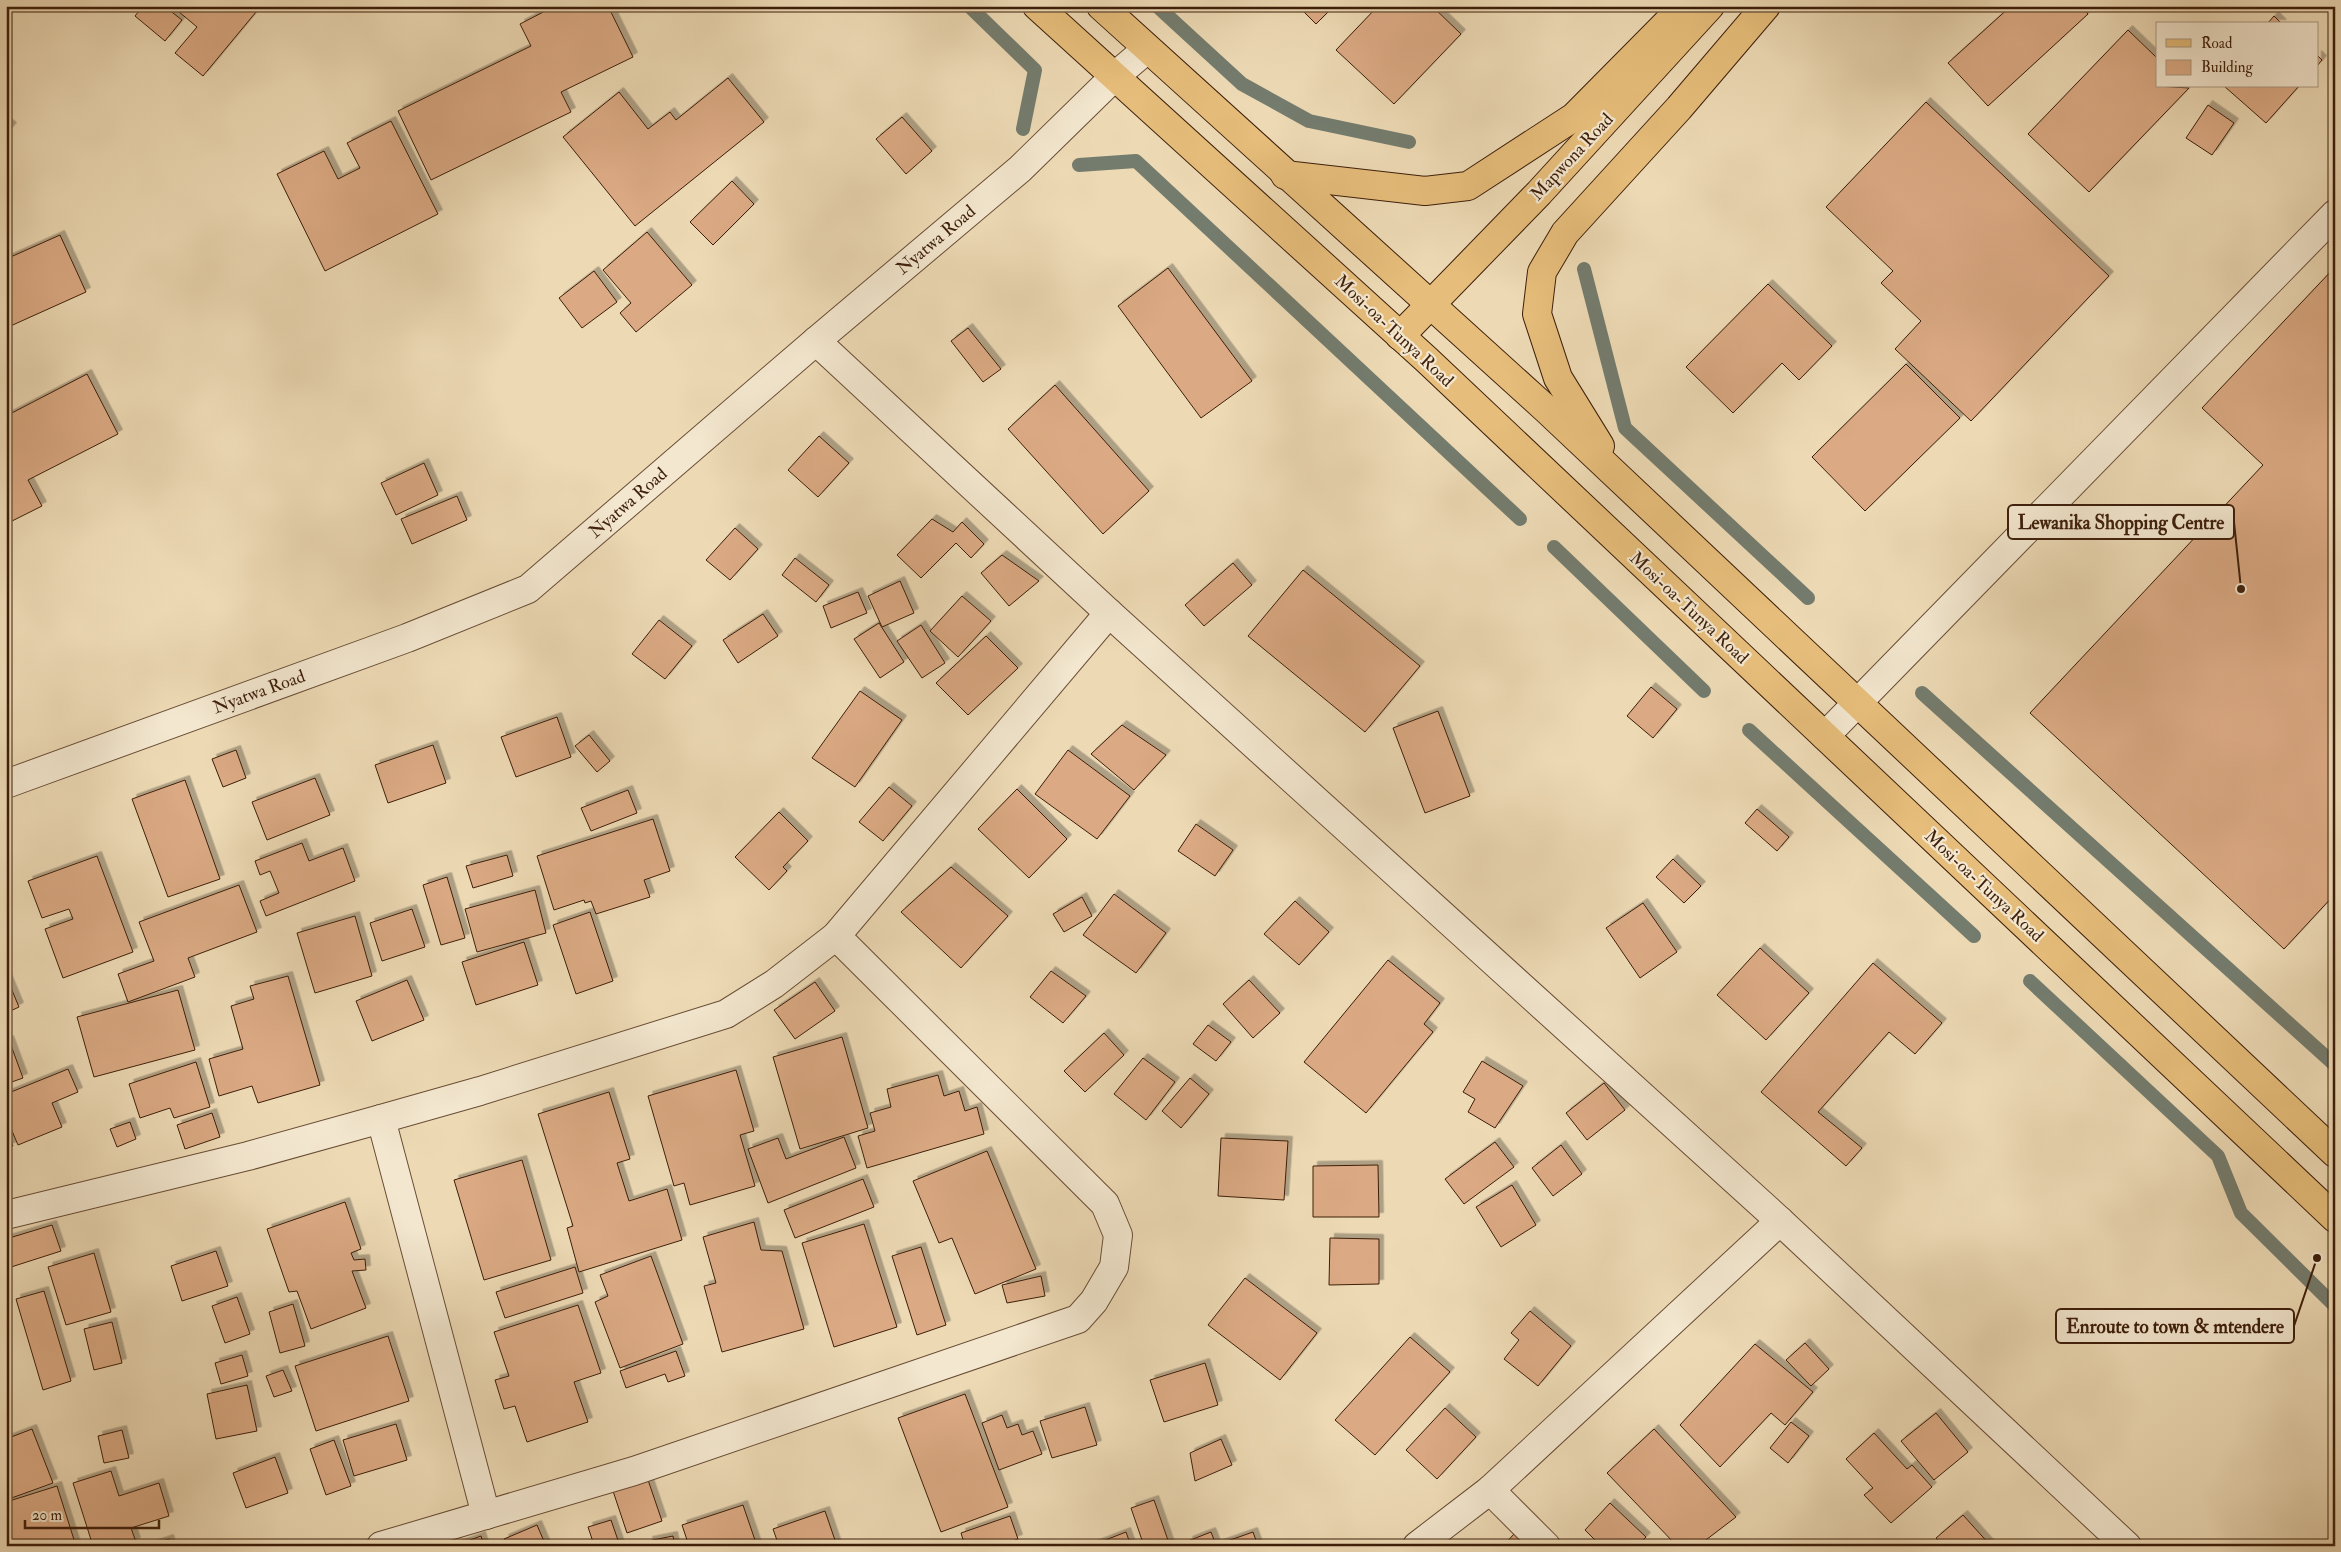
<svg xmlns="http://www.w3.org/2000/svg" width="2341" height="1552" viewBox="0 0 2341 1552" font-family="'IM FELL Double Pica',serif">
  <style>
    .lines { fill: none; stroke-linecap: round; stroke-linejoin: round }
    .stream { stroke: #747c6e; stroke-width: 14 }
    .building { fill: #dbaa84; stroke: #3d1e0a; filter: url(#shadow) }
    .minor-casing { stroke: #694d35; stroke-width: 30 }
    .major-casing { stroke: #3d1e0a; stroke-width: 30 }
    .minor { stroke: #f3e7cf; stroke-width: 28 }
    .major { stroke: #e6bd7a; stroke-width: 28 }
    .labels { text-anchor: middle; dominant-baseline: central; stroke-width: 4.5; stroke-linejoin: round; paint-order: stroke }
    .street-label { font-size: 18px; fill: #3d1e0a; stroke: #f3e7cf }
    .leader { fill: none; stroke: #3d1e0a; stroke-width: 2 }
    .callout-dot { fill: #3d1e0a; stroke: #f3e7cf; stroke-width: 2 }
    .callout { fill: #f3e7cf; stroke: #3d1e0a; stroke-width: 2 }
    .callout-label { font-size: 19px; text-anchor: middle; font-weight: bold; fill: #3d1e0a }
  </style>
  <defs>
    <filter id="shadow"><feDropShadow dx="4.5" dy="-4.5" stdDeviation="0" flood-color="#0004"/></filter>
  </defs>
  <rect width="100%" height="100%" fill="#eddab5"/>
  <filter id="stains"><feTurbulence type="fractalNoise" baseFrequency=".004" numOctaves="4"/><feColorMatrix values="0 0 0 0 .2 0 0 0 0 .09 0 0 0 0 .02 0 0 0 .5 -.17"/></filter>
  <radialGradient id="worn" r=".72"><stop offset=".6" stop-color="#630" stop-opacity="0"/><stop offset="1" stop-color="#630" stop-opacity=".3"/></radialGradient>
  <g class="lines">
    <!-- stream -->
    <g class="stream">
      <path d="M969,6L1035,70L1023,129"/>
      <path d="M1157,6L1242,84L1309,121L1409,142"/>
      <path d="M1079,165L1136,161L1520,519"/>
      <path d="M1584,269L1625,428L1808,598"/>
      <path d="M1554,547L1704,691"/>
      <path d="M1922,693L2335,1065"/>
      <path d="M1749,730L1974,936"/>
      <path d="M2030,981L2218,1156L2241,1213L2335,1306"/>
    </g>
  </g>
  <!-- building -->
  <g class="building">
    <path d="M143,6H164L182,20L165,41L135,16Z"/>
    <path d="M172,6H261L203,76L175,53L197,27Z"/>
    <path d="M555,6H608L633,57L561,92L571,112L431,180L398,111L531,46L520,24Z"/>
    <path d="M1298,6H1334L1316,24Z"/>
    <path d="M1378,6H1432L1461,34L1394,104L1336,50Z"/>
    <path d="M1449,6H1460L1455,12Z"/>
    <path d="M2011,6H2080L2088,14L1988,106L1948,63Z"/>
    <path d="M2274,16L2282,24H2267Z"/>
    <path d="M2128,30L2157,58V86L2189,88L2089,192L2028,134Z"/>
    <path d="M2317,55L2322,60L2317,66Z"/>
    <path d="M728,78L764,122L635,226L563,137L619,92L648,129L670,112L676,120Z"/>
    <path d="M2224,86H2299L2266,123Z"/>
    <path d="M1926,102L2109,276L1971,421L1895,349L1921,321L1881,283L1893,271L1826,207Z"/>
    <path d="M2208,105L2234,123L2212,155L2186,138Z"/>
    <path d="M902,117L932,151L906,174L876,139Z"/>
    <path d="M391,121L438,214L325,271L277,174L324,151L338,179L360,168L347,143Z"/>
    <path d="M6,122L12,127L6,134Z"/>
    <path d="M732,181L754,204L713,245L690,222Z"/>
    <path d="M647,232L692,285L636,332L620,313L631,303L603,270Z"/>
    <path d="M60,235L86,292L6,328V259Z"/>
    <path d="M2335,267V894L2284,949L2030,713L2263,465L2202,408Z"/>
    <path d="M1168,268L1252,381L1201,418L1118,306Z"/>
    <path d="M594,271L617,302L582,328L559,298Z"/>
    <path d="M1768,284L1832,346L1799,380L1782,363L1733,413L1686,367Z"/>
    <path d="M968,328L1001,369L983,382L951,341Z"/>
    <path d="M1906,364L1960,418L1865,511L1812,457Z"/>
    <path d="M87,374L118,434L28,480L42,506L6,524V416Z"/>
    <path d="M1055,385L1149,491L1103,534L1008,429Z"/>
    <path d="M819,436L849,463L818,497L788,470Z"/>
    <path d="M424,463L438,495L396,515L381,483Z"/>
    <path d="M457,496L467,520L412,544L401,519Z"/>
    <path d="M932,519L953,532L962,522L984,544L971,558L956,543L921,578L897,555Z"/>
    <path d="M735,528L758,549L730,580L706,560Z"/>
    <path d="M1002,555L1039,581L1009,606L981,573Z"/>
    <path d="M795,558L829,585L816,602L782,575Z"/>
    <path d="M1233,563L1252,585L1204,626L1185,605Z"/>
    <path d="M1303,570L1420,666L1365,732L1248,636Z"/>
    <path d="M900,581L914,613L882,627L868,596Z"/>
    <path d="M858,592L867,613L831,628L823,606Z"/>
    <path d="M962,596L991,621L958,657L930,631Z"/>
    <path d="M763,614L778,636L738,663L723,640Z"/>
    <path d="M659,620L692,646L665,679L632,654Z"/>
    <path d="M879,623L904,662L880,678L854,639Z"/>
    <path d="M921,625L945,663L922,678L897,641Z"/>
    <path d="M986,636L1018,668L968,715L936,683Z"/>
    <path d="M1651,687L1677,709L1653,738L1627,716Z"/>
    <path d="M860,691L902,720L855,787L812,758Z"/>
    <path d="M1438,711L1470,796L1425,813L1393,728Z"/>
    <path d="M557,717L571,757L516,777L501,737Z"/>
    <path d="M1122,725L1166,755L1134,790L1091,754Z"/>
    <path d="M589,735L610,761L597,772L575,746Z"/>
    <path d="M433,745L446,783L388,803L375,765Z"/>
    <path d="M236,750L246,778L223,787L212,759Z"/>
    <path d="M1068,750L1130,796L1097,839L1035,794Z"/>
    <path d="M315,778L330,815L267,840L252,802Z"/>
    <path d="M185,780L220,879L168,897L132,799Z"/>
    <path d="M889,787L912,806L883,841L859,822Z"/>
    <path d="M1017,789L1067,839L1029,878L978,829Z"/>
    <path d="M628,790L637,813L591,831L581,808Z"/>
    <path d="M1757,809L1789,837L1777,851L1745,823Z"/>
    <path d="M779,812L808,841L783,867L787,871L769,890L735,857Z"/>
    <path d="M653,819L670,871L644,880L650,897L596,914L591,901L585,903L584,900L554,910L537,856Z"/>
    <path d="M1196,824L1233,850L1215,876L1178,851Z"/>
    <path d="M302,843L309,861L343,848L355,881L266,916L260,901L279,893L270,871L260,875L255,861Z"/>
    <path d="M507,855L513,876L473,888L466,866Z"/>
    <path d="M97,856L133,952L63,978L45,929L73,919L69,909L42,918L28,881Z"/>
    <path d="M1673,859L1701,886L1684,903L1656,877Z"/>
    <path d="M951,867L1008,916L961,968L901,912Z"/>
    <path d="M447,877L465,938L441,945L423,885Z"/>
    <path d="M239,885L257,932L188,958L195,977L128,1002L118,974L154,961L139,922Z"/>
    <path d="M535,890L546,933L477,952L465,909Z"/>
    <path d="M1114,894L1166,933L1136,973L1083,935Z"/>
    <path d="M1082,897L1092,916L1064,932L1053,914Z"/>
    <path d="M1295,901L1329,932L1299,965L1264,934Z"/>
    <path d="M1643,903L1677,952L1640,978L1606,928Z"/>
    <path d="M412,909L425,947L382,961L370,923Z"/>
    <path d="M590,912L613,981L576,994L553,925Z"/>
    <path d="M355,916L372,976L315,993L297,933Z"/>
    <path d="M524,942L538,985L476,1005L462,962Z"/>
    <path d="M1760,948L1809,993L1766,1040L1717,995Z"/>
    <path d="M1388,960L1440,1003L1424,1024L1433,1032L1366,1113L1304,1062Z"/>
    <path d="M1873,963L1942,1023L1915,1054L1889,1032L1818,1112L1862,1148L1846,1166L1761,1092Z"/>
    <path d="M1051,971L1086,996L1063,1023L1030,997Z"/>
    <path d="M6,976L19,1007L6,1013Z"/>
    <path d="M288,976L320,1085L258,1103L252,1086L219,1096L209,1059L243,1049L231,1006L254,999L250,986Z"/>
    <path d="M407,980L424,1020L372,1041L356,1001Z"/>
    <path d="M1249,980L1280,1013L1253,1038L1223,1004Z"/>
    <path d="M815,982L835,1011L795,1039L774,1010Z"/>
    <path d="M178,990L195,1050L94,1077L77,1017Z"/>
    <path d="M1208,1025L1231,1042L1216,1061L1193,1044Z"/>
    <path d="M1104,1033L1124,1055L1085,1092L1064,1071Z"/>
    <path d="M842,1037L868,1128L800,1149L773,1057Z"/>
    <path d="M9,1040L23,1078L6,1084V1041Z"/>
    <path d="M1143,1058L1175,1082L1146,1120L1114,1094Z"/>
    <path d="M1482,1061L1523,1086L1495,1128L1468,1112L1475,1099L1463,1092Z"/>
    <path d="M196,1062L210,1107L174,1118L170,1108L140,1118L129,1084Z"/>
    <path d="M68,1069L78,1092L52,1103L62,1127L18,1145L6,1117V1094Z"/>
    <path d="M736,1070L754,1131L740,1135L755,1186L690,1205L684,1183L674,1186L648,1096Z"/>
    <path d="M938,1075L944,1096L959,1091L965,1111L977,1107L984,1134L867,1168L858,1136L875,1131L870,1113L891,1107L887,1089Z"/>
    <path d="M1190,1078L1209,1094L1181,1128L1162,1111Z"/>
    <path d="M1604,1083L1625,1110L1587,1140L1566,1113Z"/>
    <path d="M609,1092L630,1159L617,1163L629,1201L667,1189L682,1240L579,1272L567,1228L573,1226L538,1114Z"/>
    <path d="M212,1113L220,1137L185,1149L177,1125Z"/>
    <path d="M130,1122L136,1139L117,1147L110,1129Z"/>
    <path d="M6,1128L13,1146L6,1148Z"/>
    <path d="M844,1137L856,1168L768,1203L748,1149L778,1138L786,1159Z"/>
    <path d="M1221,1138L1288,1141L1284,1200L1218,1196Z"/>
    <path d="M1495,1142L1514,1167L1464,1204L1445,1179Z"/>
    <path d="M1561,1145L1582,1174L1553,1196L1532,1168Z"/>
    <path d="M987,1151L1036,1269L975,1294L952,1238L939,1243L913,1181Z"/>
    <path d="M522,1160L551,1260L484,1280L454,1180Z"/>
    <path d="M1378,1165L1379,1217H1313V1166Z"/>
    <path d="M863,1179L874,1207L795,1238L784,1210Z"/>
    <path d="M1512,1185L1536,1225L1501,1247L1476,1207Z"/>
    <path d="M345,1202L361,1249L351,1253L354,1260L365,1259L366,1270L352,1271L366,1308L311,1329L297,1291L289,1292L267,1229Z"/>
    <path d="M754,1222L761,1250L782,1251L804,1329L722,1352L704,1286L716,1283L703,1237Z"/>
    <path d="M864,1224L897,1327L834,1347L802,1243Z"/>
    <path d="M52,1225L61,1251L8,1268L6,1239Z"/>
    <path d="M1330,1238L1379,1239V1284L1329,1285Z"/>
    <path d="M921,1247L946,1325L917,1335L892,1256Z"/>
    <path d="M216,1251L228,1286L182,1301L171,1266Z"/>
    <path d="M94,1253L111,1312L66,1325L48,1267Z"/>
    <path d="M651,1256L683,1344L620,1368L595,1302L608,1296L600,1275Z"/>
    <path d="M575,1267L583,1293L505,1318L496,1292Z"/>
    <path d="M1041,1276L1045,1296L1007,1303L1002,1285Z"/>
    <path d="M1245,1278L1317,1333L1280,1380L1208,1325Z"/>
    <path d="M44,1291L71,1381L43,1390L16,1299Z"/>
    <path d="M237,1297L250,1334L225,1343L212,1306Z"/>
    <path d="M293,1304L305,1346L280,1353L269,1312Z"/>
    <path d="M578,1305L601,1373L574,1382L588,1422L527,1442L515,1406L504,1409L495,1380L509,1376L494,1332Z"/>
    <path d="M1530,1311L1571,1346L1538,1386L1504,1359L1519,1340L1511,1333Z"/>
    <path d="M112,1322L122,1363L94,1370L84,1329Z"/>
    <path d="M388,1336L409,1401L316,1431L295,1366Z"/>
    <path d="M1410,1337L1450,1372L1375,1455L1335,1420Z"/>
    <path d="M1805,1343L1829,1369L1811,1386L1786,1360Z"/>
    <path d="M1755,1344L1813,1392L1785,1425L1771,1413L1720,1467L1680,1425Z"/>
    <path d="M676,1351L685,1376L668,1382L665,1374L626,1388L620,1371Z"/>
    <path d="M242,1355L248,1376L221,1384L215,1363Z"/>
    <path d="M1205,1363L1218,1405L1164,1422L1150,1380Z"/>
    <path d="M283,1370L292,1391L274,1397L266,1376Z"/>
    <path d="M247,1385L257,1431L216,1439L207,1394Z"/>
    <path d="M965,1394L1008,1507L941,1532L898,1418Z"/>
    <path d="M1085,1407L1097,1445L1052,1458L1040,1421Z"/>
    <path d="M1445,1408L1476,1437L1437,1479L1406,1450Z"/>
    <path d="M1936,1413L1968,1452L1934,1480L1901,1441Z"/>
    <path d="M1002,1415L1007,1428L1018,1424L1022,1435L1033,1431L1042,1454L999,1470L982,1423Z"/>
    <path d="M1791,1422L1809,1436L1788,1463L1770,1448Z"/>
    <path d="M396,1424L407,1460L354,1476L343,1440Z"/>
    <path d="M32,1429L53,1483L6,1500V1439Z"/>
    <path d="M1654,1429L1736,1517L1698,1546H1677L1607,1473Z"/>
    <path d="M122,1430L129,1458L104,1463L98,1436Z"/>
    <path d="M1874,1433L1907,1469L1912,1465L1932,1487L1891,1523L1864,1495L1873,1488L1846,1459Z"/>
    <path d="M1221,1439L1232,1465L1195,1481L1190,1453Z"/>
    <path d="M334,1440L351,1486L326,1495L310,1449Z"/>
    <path d="M275,1457L288,1493L246,1508L233,1473Z"/>
    <path d="M111,1471L119,1496L159,1483L169,1516L131,1528L136,1542L124,1546H93L73,1483Z"/>
    <path d="M646,1474L662,1521L627,1533L611,1485Z"/>
    <path d="M57,1486L76,1546H6V1502Z"/>
    <path d="M1154,1500L1170,1546H1144L1131,1508Z"/>
    <path d="M1610,1503L1646,1537L1637,1546H1601L1585,1530Z"/>
    <path d="M743,1505L757,1546H689L682,1525Z"/>
    <path d="M825,1511L837,1546H779L773,1529Z"/>
    <path d="M1963,1515L1991,1546H1943L1936,1538Z"/>
    <path d="M1010,1516L1018,1539L997,1546H965L961,1533Z"/>
    <path d="M611,1520L620,1546H591L594,1545L588,1527Z"/>
    <path d="M537,1525L546,1546H507L504,1539Z"/>
    <path d="M1126,1532L1131,1546H1090Z"/>
    <path d="M1211,1532L1216,1545L1253,1532L1258,1546H1189L1188,1541Z"/>
    <path d="M1514,1534L1526,1546H1503Z"/>
    <path d="M481,1536L484,1546H454Z"/>
    <path d="M673,1536L675,1546H649L648,1541Z"/>
    <path d="M169,1539L171,1546H148Z"/>
  </g>
  <g class="lines">
    <!-- minor casing -->
    <g class="minor-casing">
      <g id="minor">
        <path d="M816,341L1109,613L1780,1221L2127,1546"/>
        <path d="M1825,736L2335,214"/>
        <path d="M6,784L407,638L528,589L816,341L1020,169L1114,77L1147,49"/>
        <path d="M381,1119L486,1515"/>
        <path d="M6,1215L248,1156L381,1119L480,1091L726,1014L774,984L836,936L1109,613"/>
        <path d="M1490,1490L1546,1546"/>
        <path d="M381,1546L634,1471L1078,1319L1094,1301L1114,1267L1118,1235L1105,1204L836,936"/>
        <path d="M1417,1546L1490,1490L1780,1221"/>
      </g>
    </g>
    <!-- major casing -->
    <g class="major-casing">
      <g id="major">
        <path d="M1037,6L1427,360L2335,1218"/>
        <path d="M1101,6L1546,409L2335,1153"/>
        <path d="M1285,175L1425,191L1468,186L1574,117L1684,6"/>
        <path d="M1400,336L1539,193L1710,6"/>
        <path d="M1600,446L1558,378L1537,314L1542,272L1565,233L1679,108L1766,6"/>
      </g>
    </g>
    <!-- minor -->
    <use href="#minor" class="minor"/>
    <!-- major -->
    <use href="#major" class="major"/>
  </g>
  <g class="labels">
    <!-- street labels -->
    <g class="street-label">
      <text transform="translate(1572 157) rotate(-47)">Mapwona Road</text>
      <text transform="translate(936 240) rotate(-40)">Nyatwa Road</text>
      <text transform="translate(1394 331) rotate(43)">Mosi-oa-Tunya Road</text>
      <text transform="translate(628 503) rotate(-41)">Nyatwa Road</text>
      <text transform="translate(1689 608) rotate(43)">Mosi-oa-Tunya Road</text>
      <text transform="translate(259 692) rotate(-20)">Nyatwa Road</text>
      <text transform="translate(1984 886) rotate(43)">Mosi-oa-Tunya Road</text>
    </g>
  </g>
  <!-- callouts -->
  <path class="leader" d="M2241 589L2234 522M2317 1258L2294 1326"/>
  <g class="callout-dot">
    <circle cx="2241" cy="589" r="5"/>
    <circle cx="2317" cy="1258" r="5"/>
  </g>
  <g class="callout">
    <rect x="2008" y="505" width="226" height="34" rx="5"/>
    <rect x="2056" y="1309" width="238" height="34" rx="5"/>
  </g>
  <g class="callout-label">
    <text x="2121" y="529">Lewanika Shopping Centre</text>
    <text x="2175" y="1333">Enroute to town &amp; mtendere</text>
  </g>
  <!-- margin -->
  <rect width="2341" height="1552" fill="none" stroke="#eddab5" stroke-width="25"/>
  <rect x="8" y="8" width="2326" height="1537" fill="none" stroke="#3d1e0a" stroke-width="2.5"/>
  <rect x="12" y="12" width="2316" height="1527" fill="none" stroke="#3d1e0a"/>
  <!-- legend -->
  <rect x="2156" y="22" width="162" height="65" fill="#f3e7cf" stroke="#aa9780"/>
  <rect x="2166" y="39" width="25" height="8" fill="#e6bd7a" stroke="#aa9780"/>
  <text x="2201" y="48" font-size="15" fill="#3d1e0a">Road</text>
  <rect x="2166" y="60" width="25" height="15" fill="#dbaa84" stroke="#aa9780"/>
  <text x="2201" y="72" font-size="15" fill="#3d1e0a">Building</text>
  <!-- scale -->
  <path d="M25 1520v8h134v-8" fill="none" stroke="#3d1e0a" stroke-width="2.5"/>
  <text x="32" y="1520" font-size="15" fill="#3d1e0a" stroke="#f3e7cf" stroke-width="4" paint-order="stroke">20 m</text>
  <rect width="100%" height="100%" filter="url(#stains)"/>
  <rect width="100%" height="100%" fill="url(#worn)"/>
</svg>
